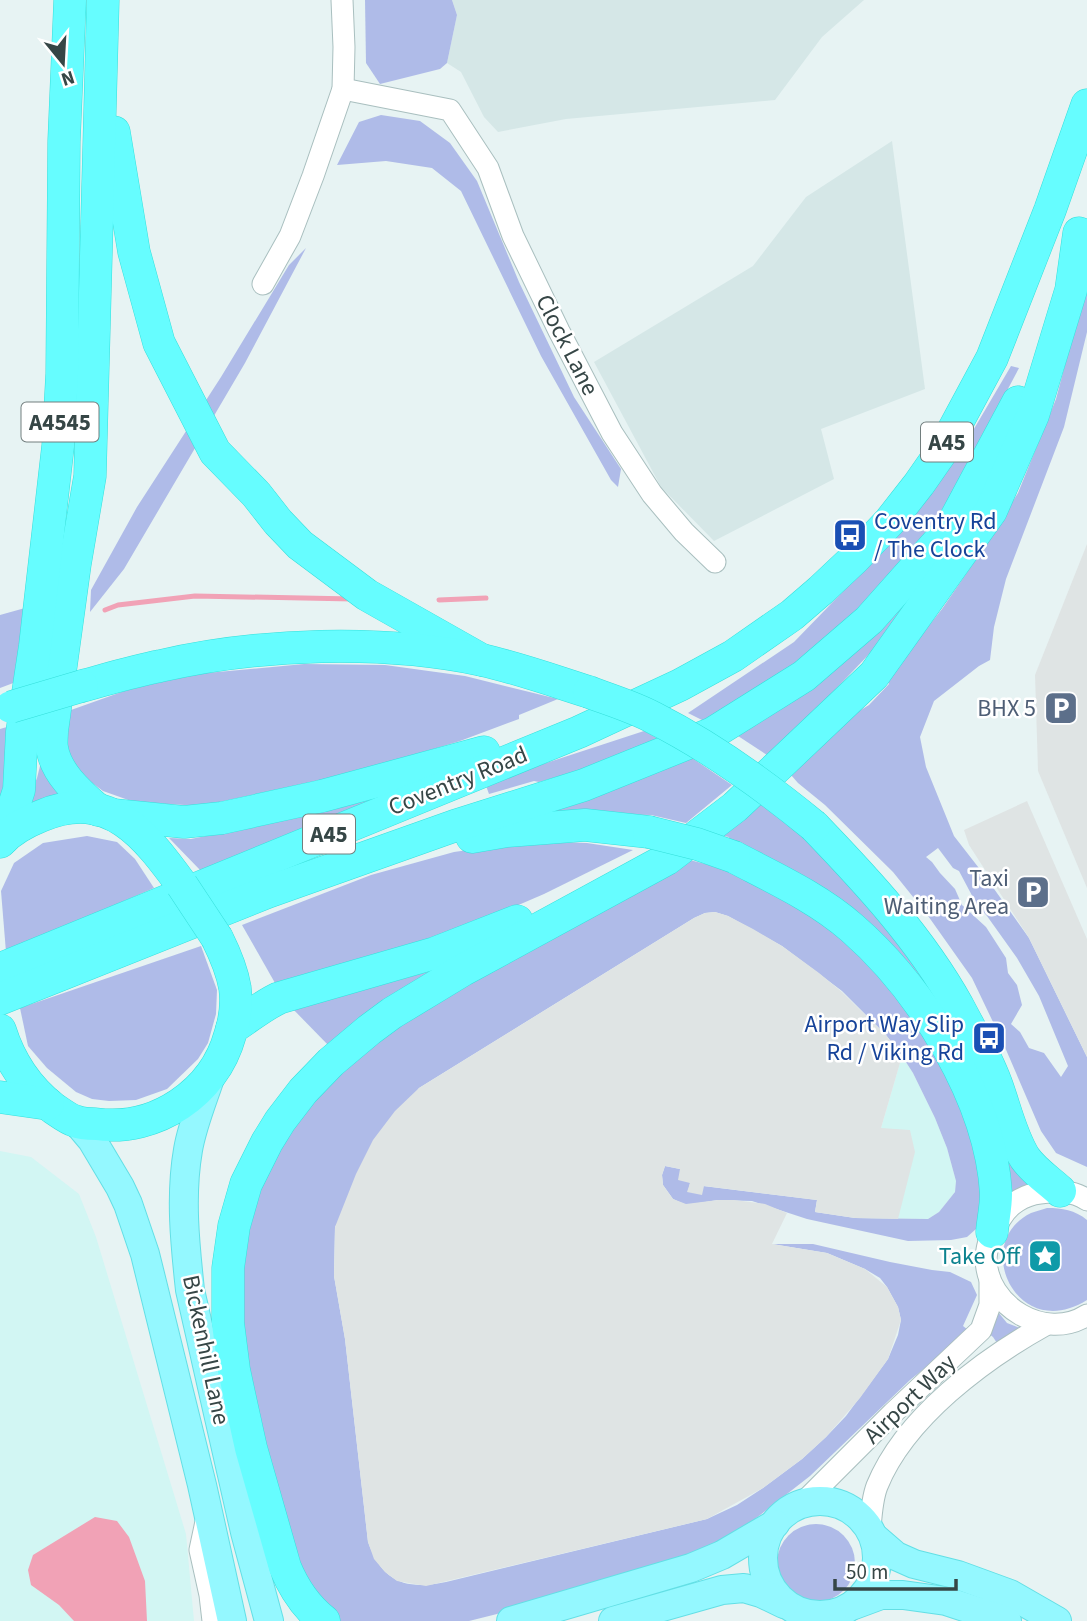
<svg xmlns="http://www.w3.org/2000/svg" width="1087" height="1621" viewBox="0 0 1087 1621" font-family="'Source Sans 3',sans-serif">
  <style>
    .residential { fill: #d5e7e7 }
    .commercial { fill: #d2f6f3 }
    .green { fill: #afbbe8; fill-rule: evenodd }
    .parking { fill: #dfe4e4 }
    .water { fill: #f1a2b6 }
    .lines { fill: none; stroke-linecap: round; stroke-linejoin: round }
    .stream { stroke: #f1a2b6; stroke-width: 5 }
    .minor-casing { stroke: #a9bfbf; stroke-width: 23 }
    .major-casing { stroke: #63dfe5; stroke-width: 30 }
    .highway-casing { stroke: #36dfdb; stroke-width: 33 }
    .minor { stroke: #fff; stroke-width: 21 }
    .major { stroke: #94f8ff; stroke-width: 28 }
    .highway { stroke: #66fdff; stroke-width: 32 }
    .highway-bridge-casing { stroke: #36dfdb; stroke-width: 33; stroke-linecap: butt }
    .highway-bridge { stroke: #66fdff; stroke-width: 32 }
    .labels { text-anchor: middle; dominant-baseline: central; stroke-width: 5; stroke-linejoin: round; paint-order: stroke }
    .shield { fill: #fff; stroke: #727e7e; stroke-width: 2 }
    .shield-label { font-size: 23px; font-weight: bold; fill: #364646 }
    .street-label { font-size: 24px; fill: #364646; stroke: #fff }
    .transit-label { font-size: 24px; fill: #164399; stroke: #fff; text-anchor: start }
    .service-label { font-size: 24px; fill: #4e5e75; stroke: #fff; text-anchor: end }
    .culture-label { font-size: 24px; fill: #0d838f; stroke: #fff; text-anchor: end }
  </style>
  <rect width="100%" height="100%" fill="#e7f3f3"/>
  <!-- residential -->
  <g class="residential">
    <path d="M452,0H864L822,37L775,100L566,119L498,132L484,117L461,72L447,63L457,15Z"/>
    <path d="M892,141L925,389L821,429L834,479L714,541L661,487L594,362L753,266L806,197Z"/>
  </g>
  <!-- commercial -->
  <g class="commercial">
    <path d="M902,1056L913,1073L935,1118L947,1148L956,1181L955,1192L939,1212L928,1219L855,1218Z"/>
    <path d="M0,1151L31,1157L79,1194L96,1237L186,1534L194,1621H0Z"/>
  </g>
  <!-- green -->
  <g class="green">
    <path d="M365,0H452L457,15L447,63L440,69L380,84L366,63Z"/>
    <path d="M381,115L420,121L450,143L477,181L519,282L574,397L621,469L618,487L611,480L541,356L461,191L432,168L386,161L337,165L359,122Z"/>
    <path d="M306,248L245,363L124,569L90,612L91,590L137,507L221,377L289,265Z"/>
    <path d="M1085,289H1087V332L1064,427L1006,579L994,627L990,660L979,666L934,701L920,737L926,767L954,836L982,872L1029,938L1087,1057V1167L1056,1153L1041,1131L1004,1045L972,978L926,913L893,872L825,805L798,783L791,775L851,716L869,705L889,684L887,679L942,609L977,558L1018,493L1056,399ZM938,848L953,868L959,871L977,905L987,916L1017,958L1039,996L1068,1066L1061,1077L1044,1053L1029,1048L1020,1032L1011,1024L1022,1005L1017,985L1008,973L1006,958L986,927L962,905L955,889L940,873L932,862L926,857Z"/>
    <path d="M1011,366L1019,368L950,498L902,567L851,619L799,662L706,722L688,713L794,642L859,575L922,505L958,456Z"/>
    <path d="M1007,463L874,649L831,694L767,755L735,734Z"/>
    <path d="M25,608L16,682L0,688V615Z"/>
    <path d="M304,664L385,665L465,676L558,699L519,715V719L460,741L357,772L201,806L134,802L103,791L76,771L59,745L57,715L130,689L196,674Z"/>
    <path d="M17,724L0,801V729Z"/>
    <path d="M644,731L664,742L594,766L539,782L534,781L489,794L485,783Z"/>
    <path d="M689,756L732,785L686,823L651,815L585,814L516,819Z"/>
    <path d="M41,762L66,799L23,812L37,778Z"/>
    <path d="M400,790L201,871L169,838L191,839L245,828Z"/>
    <path d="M760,799L807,833L912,952L1034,1182L1003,1197L921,995L726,845L729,837L715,834Z"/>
    <path d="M87,836L117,842L135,859L154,888L6,952L1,891L14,863L43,843Z"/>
    <path d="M532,841L587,843L633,850L544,894L474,924L367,961L275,983L242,925L371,875L454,852Z"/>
    <path d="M682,858L725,869L814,915L858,953L930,1035L975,1130L985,1214L976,1229L967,1237L951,1240L908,1241L807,1219L752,1201L718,1200L686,1205L673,1199L663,1185L662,1175L665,1166L680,1169L690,1183L688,1192L703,1186L817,1200L815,1212L855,1218L928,1219L939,1212L955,1192L956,1181L947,1148L935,1118L913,1073L902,1056L886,1035L842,991L782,946L728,916L715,912L705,913L694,918L419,1088L335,1227L334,1276L345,1339L368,1542C383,1583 406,1590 446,1582L707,1519L737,1505L763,1488L802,1459L826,1437L846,1416L888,1359L898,1335L901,1320L898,1307L887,1287L880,1278L865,1269L827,1253L772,1244H813L890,1262L932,1270L950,1272L971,1282L977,1295L963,1326L968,1330L941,1355L910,1380L810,1476L728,1540L695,1556L588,1586L497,1614L469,1621H333L282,1543L254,1432L234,1265L273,1146L366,1046Z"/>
    <path d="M201,946L217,990L216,1014L208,1043L198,1059L167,1089L136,1100L109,1101L92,1099L76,1092L47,1068L28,1046L20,1008Z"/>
    <path d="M443,963L331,1048L289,1005Z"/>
    <path d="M1047,1208C1062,1208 1075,1210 1087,1220V1300C1017,1344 970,1243 1031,1213C1036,1211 1042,1210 1047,1208Z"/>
    <path d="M998,1312L1007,1323L1020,1328L997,1343L993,1337L988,1333L995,1323Z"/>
    <circle cx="816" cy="1563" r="39"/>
  </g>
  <!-- parking -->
  <g class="parking">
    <path d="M1087,544V888L1038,771L1035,675Z"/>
    <path d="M1027,801L1087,939V1057L1029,938L969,845L964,830Z"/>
    <path d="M715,912L728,916L753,929L782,946L819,973L842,992L886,1035L902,1056L881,1128L910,1130L915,1152L898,1219L855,1218L815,1212L817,1200L704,1186L702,1195L687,1192L690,1183L678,1180L680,1169L665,1166L662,1175L663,1185L673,1199L686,1204L718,1200H734L765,1204L787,1213L772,1244L827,1253L865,1269L887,1287L898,1307L901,1320L888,1359L860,1398L826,1437L802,1459L763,1488L707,1519L426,1586L397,1581L385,1572L374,1559L368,1542L345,1339L334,1276L335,1227L356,1174L373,1140L395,1111L419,1088L694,918L705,913Z"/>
  </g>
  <!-- water -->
  <path class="water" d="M95,1517L117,1521L129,1537L145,1581L147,1621H74L59,1605L31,1585L28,1570L33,1555Z"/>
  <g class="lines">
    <!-- stream -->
    <g class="stream">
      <path d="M439,600L486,598"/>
      <path d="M105,610L118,605L195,596L353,599"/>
    </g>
    <!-- minor casing -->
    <g class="minor-casing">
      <g id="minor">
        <path d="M343,89L450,110L488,168L513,236L559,331L612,433L652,494L684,532L715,562"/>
        <path d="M263,284L290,236L313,176L343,89L344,47L342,0"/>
        <path d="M1087,1200C1073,1190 1056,1191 1040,1193C1024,1195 1009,1204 1001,1218C992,1230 987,1242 986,1258C986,1306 1045,1342 1087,1315"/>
        <path d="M802,1504L893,1413L981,1330L990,1305V1280"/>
        <path d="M207,1517L200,1550L210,1595L213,1621"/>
        <path d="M870,1529C871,1515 872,1499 877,1486C905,1417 984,1359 1047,1324"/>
      </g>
    </g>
    <!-- major casing -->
    <g class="major-casing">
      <g id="major">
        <path d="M210,1078C202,1102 192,1126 188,1150C180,1196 185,1244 190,1290L245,1532L269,1621"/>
        <path d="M76,1121L92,1140L120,1187L128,1204L145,1254L202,1485L232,1621"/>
        <circle cx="820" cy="1558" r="57"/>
        <path d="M874,1537L896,1556L914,1564L958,1575L1010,1594L1057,1621"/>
        <path d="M854,1605L881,1595H903L946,1601L1007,1621"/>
        <path d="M511,1621L691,1568L722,1555L775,1524"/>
        <path d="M613,1621L722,1590L744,1588L761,1593L784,1604"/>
      </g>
    </g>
    <!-- highway casing -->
    <g class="highway-casing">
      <g id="highway">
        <path d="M114,132L134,252L159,343L215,452L256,494L278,522L300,545L367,595L482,660"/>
        <path d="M82,686C108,679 134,671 160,666C259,643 383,639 482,660C518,668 554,681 589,692"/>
        <path d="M98,810C80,794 56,774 52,748C51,743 52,736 52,731L75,564L90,476L103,0"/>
        <path d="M114,815L184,822L222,818L322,796L484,752"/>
        <path d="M814,826C867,881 920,938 958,1006C971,1031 986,1056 996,1083C1005,1107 1011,1136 1025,1158C1034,1171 1048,1180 1060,1191"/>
        <path d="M472,837L507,831L585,825L649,832"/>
        <path d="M3,839L19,790L22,732L35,646L58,446L62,374L64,141L70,0"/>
        <path d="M0,842C11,830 26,822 41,816C110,787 146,836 182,885"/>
        <path d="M734,857C774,878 818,898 852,928C923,990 991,1100 996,1194C996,1207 993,1220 992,1232"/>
        <path d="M0,969L579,732L680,685L733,656L792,615L821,590L855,558L890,521L919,484L942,451L992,358L1050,210L1087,105"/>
        <path d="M0,999L268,892L454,826L584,785L713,733L804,676L869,620L950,529L1018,402"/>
        <path d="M232,1028C248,1018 262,1006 279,998L435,953L517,921"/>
        <path d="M0,1030C10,1062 26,1087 53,1108C59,1112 68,1119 75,1121C82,1124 90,1124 96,1124C156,1132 214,1093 230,1035C235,1020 237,1004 235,988C232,970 225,954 217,938"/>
        <path d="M0,1097L48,1104"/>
        <path d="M324,1621C305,1606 294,1589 285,1567L251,1448L240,1398L234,1370L228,1323V1268L234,1226L246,1184L267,1142L280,1121L303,1091L331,1062L369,1030L392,1013L463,970L667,859L735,807L874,675L991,511L1033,415L1071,290L1079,233"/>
      </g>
    </g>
    <!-- minor -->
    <use href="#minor" class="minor"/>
    <!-- major -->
    <use href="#major" class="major"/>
    <!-- highway -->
    <use href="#highway" class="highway"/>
    <!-- highway-bridge casing -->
    <g class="highway-bridge-casing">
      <g id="highway-bridge">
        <path d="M589,692C610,700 634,707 654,718C713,748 763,784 814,826"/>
        <path d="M11,707L82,686"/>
        <path d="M649,832L697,844L734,857"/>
        <path d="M182,885L217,938"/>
      </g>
    </g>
    <!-- highway-bridge -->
    <use href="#highway-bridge" class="highway-bridge"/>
  </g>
  <!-- icons -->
  <defs>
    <g id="bus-square" transform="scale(1.75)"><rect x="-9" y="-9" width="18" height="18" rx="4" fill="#1a4fb4" stroke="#fff"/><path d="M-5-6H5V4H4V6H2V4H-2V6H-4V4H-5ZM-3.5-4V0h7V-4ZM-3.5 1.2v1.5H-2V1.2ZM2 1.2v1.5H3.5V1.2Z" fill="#fff"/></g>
    <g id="parking-square" transform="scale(1.75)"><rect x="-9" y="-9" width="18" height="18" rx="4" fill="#5c6f8a" stroke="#fff"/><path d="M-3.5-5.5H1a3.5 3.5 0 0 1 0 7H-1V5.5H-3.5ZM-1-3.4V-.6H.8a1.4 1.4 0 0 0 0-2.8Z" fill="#fff"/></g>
    <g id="sight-square" transform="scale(1.75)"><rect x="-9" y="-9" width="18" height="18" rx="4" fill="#0f9aa8" stroke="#fff"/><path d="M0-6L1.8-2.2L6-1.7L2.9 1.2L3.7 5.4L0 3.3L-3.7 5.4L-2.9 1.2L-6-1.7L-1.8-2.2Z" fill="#fff"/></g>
  </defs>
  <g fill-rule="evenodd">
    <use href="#bus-square" x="850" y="535"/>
    <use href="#parking-square" x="1061" y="708"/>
    <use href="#parking-square" x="1033" y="892"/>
    <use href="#bus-square" x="989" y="1038"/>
    <use href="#sight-square" x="1045" y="1256"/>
  </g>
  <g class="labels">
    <!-- shield labels -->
    <g class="shield">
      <rect x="21.5" y="402.5" width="77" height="39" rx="5"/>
      <rect x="921" y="422.5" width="52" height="39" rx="5"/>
      <rect x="303" y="814.5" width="52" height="39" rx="5"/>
    </g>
    <g class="shield-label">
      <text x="60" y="422">A4545</text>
      <text x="947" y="442">A45</text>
      <text x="329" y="834">A45</text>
    </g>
    <!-- street labels -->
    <g class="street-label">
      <text transform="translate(567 345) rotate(63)">Clock Lane</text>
      <text transform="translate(458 781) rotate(-22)">Coventry Road</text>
      <text transform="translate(206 1350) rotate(78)">Bickenhill Lane</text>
      <text transform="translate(910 1399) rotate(-44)">Airport Way</text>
    </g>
    <!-- transit labels -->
    <g class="transit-label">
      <text x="874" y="521">Coventry Rd<tspan x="874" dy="28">/ The Clock</tspan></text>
      <text x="964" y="1024" text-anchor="end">Airport Way Slip<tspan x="964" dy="28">Rd / Viking Rd</tspan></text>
    </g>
    <!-- service labels -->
    <g class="service-label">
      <text x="1036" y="708">BHX 5</text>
      <text x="1009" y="878">Taxi<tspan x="1009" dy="28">Waiting Area</tspan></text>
    </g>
    <!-- culture labels -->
    <g class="culture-label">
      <text x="1020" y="1256">Take Off</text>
    </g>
  </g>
  <!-- north arrow -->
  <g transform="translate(63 63) rotate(162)" stroke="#ffffff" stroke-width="5" paint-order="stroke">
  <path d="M0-5L12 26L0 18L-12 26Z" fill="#364646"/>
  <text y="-10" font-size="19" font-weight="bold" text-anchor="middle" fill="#364646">N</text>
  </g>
  <!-- scale -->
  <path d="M835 1579v10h121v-10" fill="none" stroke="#364646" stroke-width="3.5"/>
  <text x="846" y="1579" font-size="21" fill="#364646" stroke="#ffffff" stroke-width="5" paint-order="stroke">50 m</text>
</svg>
